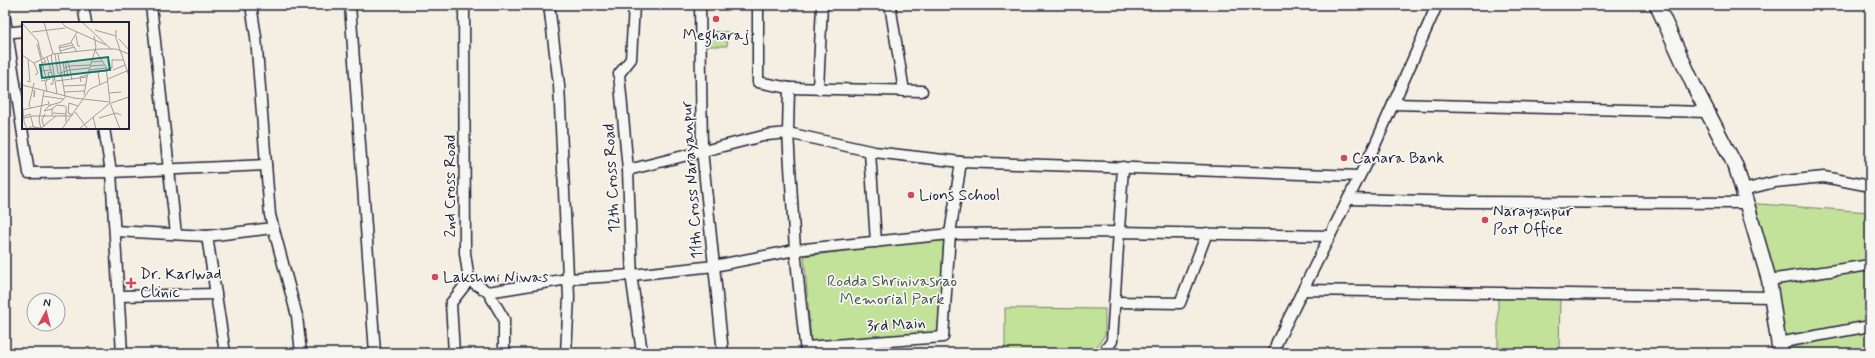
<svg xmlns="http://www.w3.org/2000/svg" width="1875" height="358" viewBox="0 0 1875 358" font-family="Mynerve,sans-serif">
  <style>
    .green { fill: #c2e199; stroke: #72826a }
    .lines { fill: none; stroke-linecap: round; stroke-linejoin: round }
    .street-casing { stroke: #22223b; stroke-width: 13 }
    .secondary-casing { stroke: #22223b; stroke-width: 17 }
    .street { stroke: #f6f6f2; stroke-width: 10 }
    .secondary { stroke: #f6f6f2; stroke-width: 14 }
    .poi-dot { fill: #d1495b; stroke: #f6f6f2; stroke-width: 1.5 }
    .labels { text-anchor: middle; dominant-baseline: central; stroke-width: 3.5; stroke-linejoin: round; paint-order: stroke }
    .poi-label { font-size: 16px; fill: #22223b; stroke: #f6f6f2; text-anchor: start }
    .street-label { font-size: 16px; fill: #22223b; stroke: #f6f6f2 }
    .park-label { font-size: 16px; fill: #4a5252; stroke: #f6f6f2 }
    .inset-road { fill: none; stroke: #a19c9f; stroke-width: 1 }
    .view { fill: #0f766e; fill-opacity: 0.15; stroke: #0f766e; stroke-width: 2 }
    .inset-edge { fill: none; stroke: #22223b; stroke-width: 2 }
  </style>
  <rect width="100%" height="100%" fill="#f5eee2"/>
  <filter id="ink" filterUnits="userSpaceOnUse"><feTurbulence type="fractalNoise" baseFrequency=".025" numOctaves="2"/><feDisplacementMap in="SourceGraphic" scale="8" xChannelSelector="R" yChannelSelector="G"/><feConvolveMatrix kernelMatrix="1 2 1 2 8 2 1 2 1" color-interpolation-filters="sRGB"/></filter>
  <g filter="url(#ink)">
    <!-- green -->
    <g class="green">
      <path d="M704,31L728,32L727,46H704Z"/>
      <path d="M1746,203L1870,212V353H1780Z"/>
      <path d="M944,239L938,332L811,341L804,256Z"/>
      <path d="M1498,293L1560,294L1559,353H1498Z"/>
      <path d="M1005,308L1105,309V335L1092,353H1005Z"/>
    </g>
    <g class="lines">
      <!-- street casing -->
      <g class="street-casing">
        <g id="street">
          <path d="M83,5L86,23"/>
          <path d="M151,5L176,234"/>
          <path d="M251,5L256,37L270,215L297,316L301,353"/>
          <path d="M350,5L375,353"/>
          <path d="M464,5L465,253L469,280L488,292L504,319V353"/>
          <path d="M549,5L559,85L569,297L566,353"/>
          <path d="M634,5L631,59L619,74L628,170L632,281L642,353"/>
          <path d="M700,5L702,150L723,353"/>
          <path d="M758,5V82L789,88L788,133L874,152L961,162L1359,176"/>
          <path d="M890,5L904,91"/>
          <path d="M5,19L29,173L111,172L266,165"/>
          <path d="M5,33L23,31"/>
          <path d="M789,88L922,91"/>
          <path d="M818,89L822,5"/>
          <path d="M1393,104L1707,112"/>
          <path d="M104,128L111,172L122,353"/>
          <path d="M870,152L876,242"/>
          <path d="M628,170L767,135L788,133L795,250L950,234L1119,232L1330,236"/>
          <path d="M1743,190L1775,182L1824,177L1870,186"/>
          <path d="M1348,199L1467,202L1746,203"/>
          <path d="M115,231L207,236"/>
          <path d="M1769,280L1870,265"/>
          <path d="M1303,290L1771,297"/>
          <path d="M488,292L568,279L632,275L714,266L795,250L806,353"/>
          <path d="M119,296L216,294"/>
          <path d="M1114,302L1180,303L1207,233"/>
          <path d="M1778,343L1870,326"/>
          <path d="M806,347L943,337L950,234L961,162"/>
          <path d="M225,353L207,236L273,228"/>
          <path d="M454,353L451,303L469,280"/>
          <path d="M1103,353L1112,341L1123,167"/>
          <path d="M1274,353L1277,342L1375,145L1437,5"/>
        </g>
      </g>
      <!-- secondary casing -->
      <g class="secondary-casing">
        <path id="secondary" d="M1657,5L1694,86L1736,167L1769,280L1780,353"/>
      </g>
      <!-- street -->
      <use href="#street" class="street"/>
      <!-- secondary -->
      <use href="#secondary" class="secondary"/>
    </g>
  </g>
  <!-- markers -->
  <g class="poi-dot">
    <circle cx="716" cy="19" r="4"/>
    <circle cx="1344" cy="158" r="4"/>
    <circle cx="911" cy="195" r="4"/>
    <circle cx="1485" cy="220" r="4"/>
    <circle cx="435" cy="277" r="4"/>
    <path d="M129 277h4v4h4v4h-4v4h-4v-4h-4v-4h4z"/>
  </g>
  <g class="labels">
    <!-- poi labels -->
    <g class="poi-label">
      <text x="716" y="35" text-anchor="middle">Megharaj</text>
      <text x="1352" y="158">Canara Bank</text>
      <text x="919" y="195">Lions School</text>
      <text x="1493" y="211">Narayanpur<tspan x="1493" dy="18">Post Office</tspan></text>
      <text x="140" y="274">Dr. Karlwad<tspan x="140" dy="18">Clinic</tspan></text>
      <text x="443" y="277">Lakshmi Niwas</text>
    </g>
    <!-- street labels -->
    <g class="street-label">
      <text transform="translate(612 178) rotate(-93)">12th Cross Road</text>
      <text transform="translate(692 180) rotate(-94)">11th Cross Narayanpur</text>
      <text transform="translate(450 186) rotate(-90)">2nd Cross Road</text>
      <text transform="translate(896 325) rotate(-4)">3rd Main</text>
    </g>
    <!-- park labels -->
    <g class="park-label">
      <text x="892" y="281">Rodda Shrinivasrao<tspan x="892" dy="18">Memorial Park</tspan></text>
    </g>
  </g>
  <!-- overview -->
  <g transform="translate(22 22)">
    <rect width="107" height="107" fill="#f5eee2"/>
    <path class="inset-road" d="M22,0L31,32M39,0L44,5L84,23M60,0L89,27M0,1L16,19L19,33L24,40L20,41L25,60M73,8L94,14M94,8V16L107,54M10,10L43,6M55,10L49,20L55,30M54,14L56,24H58M97,17L107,28M15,22L20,41M37,26L51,23M73,28L84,45L88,80M38,29L52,25M33,32L36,51L40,54M36,32L43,74M39,32L37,24L49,21M0,33L12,41L31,32L78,27H94L107,32M29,33L35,72M25,35L31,56V62H28M45,38L47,44L68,43M41,39L43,55M43,39L46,55M69,40L81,39M12,41L16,51L13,53M18,42L20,49L28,48M68,44L82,43M42,46L47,44L48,48L67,46M84,47L90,46V38H101M67,48L84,46M91,48L103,43M76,50L78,63M38,51L48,48L50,58M66,51L85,49M65,55L74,25L72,14M86,57L107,48M24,58L28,57L26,51L29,50M5,59L8,60L6,37M19,59L23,58L25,70M34,59L65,55L62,73M59,60L58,55L65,53M0,63L52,76L88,80M42,64L64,63M12,68V75L13,68M42,70L63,69M87,71L99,70M21,74L41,77M0,78L2,100M88,81L98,107M89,81L107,75M29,82L22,89L30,87M26,84L39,80L44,74M9,86L7,83L12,61M0,88L27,82L26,79M53,90L66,107M31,91L44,92M51,93L46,91L47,81L56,84M30,94V87L35,83L43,84M0,95L8,92L12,107M71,95L74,107M2,96L11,94H49M77,96L94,91L99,93M2,100L5,107L11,104M44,100V84M11,105L19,106L34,94M22,105L20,98L23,92M19,107L17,98L22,69M40,107L68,67L86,59M57,107L88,81"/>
    <path class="view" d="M86,35L88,48L20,56L18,43Z"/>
    <rect width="107" height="107" class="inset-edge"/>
  </g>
  <!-- margin -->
  <rect width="1875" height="358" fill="none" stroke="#f6f6f2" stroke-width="20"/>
  <rect x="10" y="10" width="1855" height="338" fill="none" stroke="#22223b" stroke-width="1.5" filter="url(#ink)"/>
  <!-- north arrow -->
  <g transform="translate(46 312) rotate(7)"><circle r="19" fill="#f6f6f2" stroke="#a1a1a9"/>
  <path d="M0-3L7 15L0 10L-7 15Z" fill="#d1495b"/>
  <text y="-6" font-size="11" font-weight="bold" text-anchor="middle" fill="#22223b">N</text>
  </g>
</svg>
